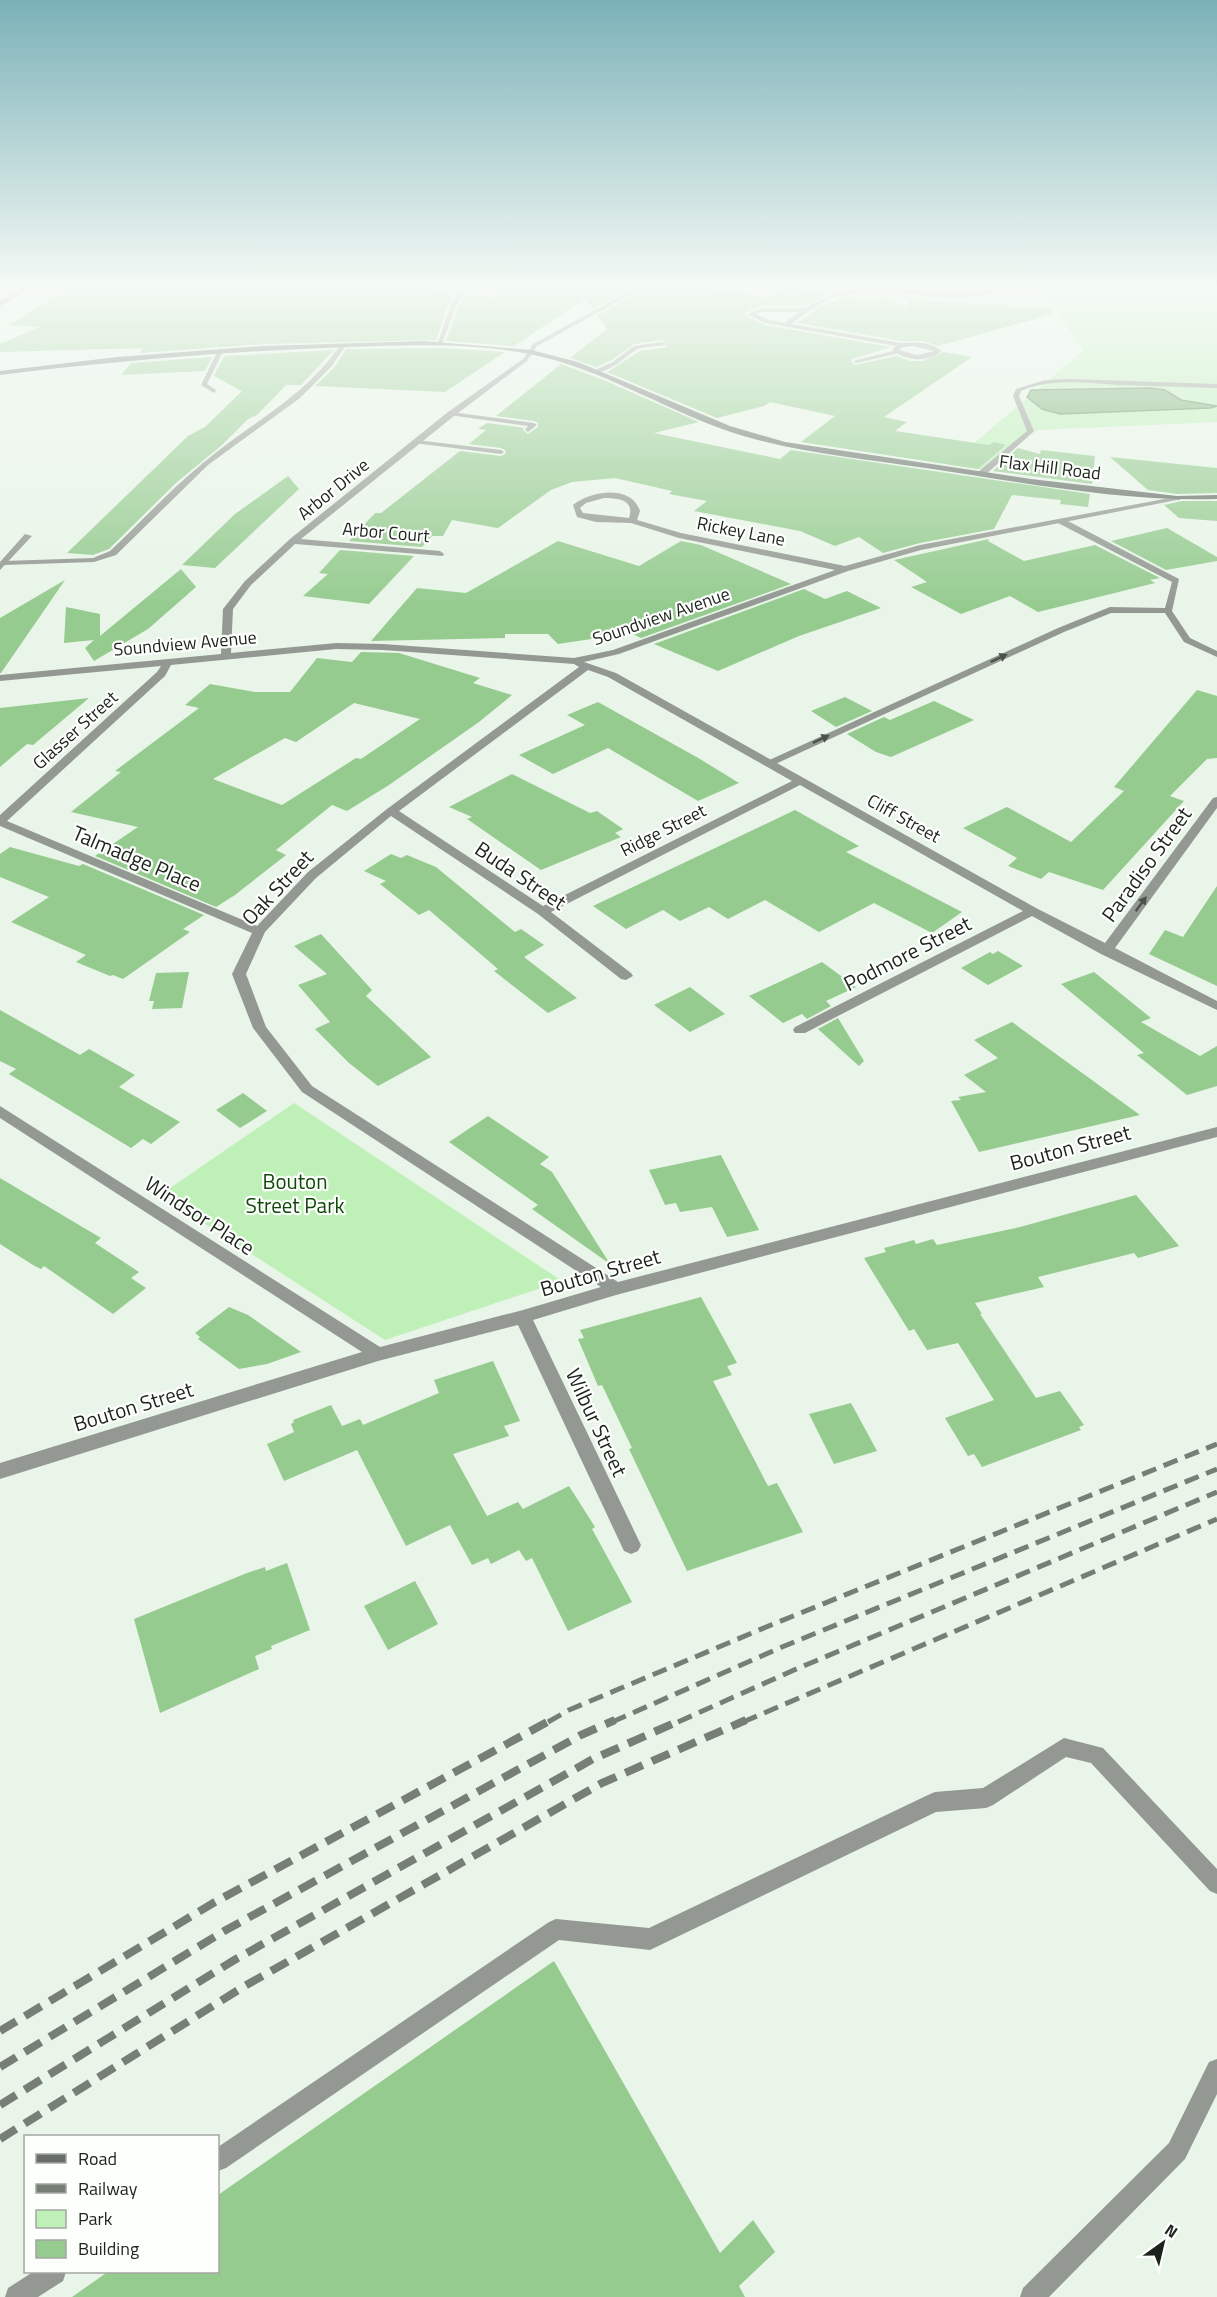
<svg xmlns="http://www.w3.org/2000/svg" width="1217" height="2297" viewBox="0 0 1217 2297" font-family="'Titillium Web',sans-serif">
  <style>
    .green { fill: #bef0b8 }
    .water { fill: #78ad71; stroke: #5d8358; stroke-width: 1.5 }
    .building { fill: #95cb8f; fill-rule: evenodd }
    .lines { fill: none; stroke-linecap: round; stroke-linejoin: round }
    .lane { fill: #949893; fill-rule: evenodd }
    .street { fill: #949893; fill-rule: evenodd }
    .secondary { fill: #676e67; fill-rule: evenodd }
    .rail-far1 { stroke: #777e76; stroke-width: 5; stroke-dasharray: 15 8; stroke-linecap: butt }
    .rail { stroke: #777e76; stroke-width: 8; stroke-dasharray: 19 10; stroke-linecap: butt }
    .oneway { fill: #4d514c }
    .labels { text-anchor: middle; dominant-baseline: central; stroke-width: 4.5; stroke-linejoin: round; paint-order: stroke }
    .far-street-label { font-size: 18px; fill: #1e221d; stroke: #fdfffc }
    .street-label { font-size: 21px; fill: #1e221d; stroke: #fdfffc }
    .park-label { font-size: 21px; fill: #11470b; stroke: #fdfffc }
  </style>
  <rect width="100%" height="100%" fill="#e9f5e8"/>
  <!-- green -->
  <g class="green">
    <path d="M1040,287H1217V422L1038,430L983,470L948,465L1083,351Z"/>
    <path d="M294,1103L562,1281L385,1340L160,1195Z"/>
  </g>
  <!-- water -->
  <path class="water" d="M1151,388L1165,390L1181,400L1217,406L1211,408L1060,414L1042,409L1027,397L1031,390Z"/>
  <!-- building -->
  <g class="building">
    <path d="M71,287L202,289L206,287H412L456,292L449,303L436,340L264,344L139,353L143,348L0,352V344L40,327L9,325Z"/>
    <path d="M498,287H632L593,309L585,299L514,346L446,341L459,305L466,294L498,297Z"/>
    <path d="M647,287H698L755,294L762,298L787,287L829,294L804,306H763L746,312L745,315L765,325L891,347L852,359L851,361L855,365L897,356L910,361H923L943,352L972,357L884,417L907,422L895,431L989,445L994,442L1006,445L978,469L801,442L835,416L770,402L764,406L717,418L607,372L640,351L667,347L663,340L634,344L612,360L596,367L570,358L607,329L597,316Z"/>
    <path d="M845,297L867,301L886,298L906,307L911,300L1053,309V314L938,346L923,341H901L797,323L823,305Z"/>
    <path d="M441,348L505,352L445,392L315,386L334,368L346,349Z"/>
    <path d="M334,350L301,385H286L257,415L248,419L222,445L177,482L109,549L93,555L67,553L188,436L205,427L242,391L214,376L224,356Z"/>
    <path d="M212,357L205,371L121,375L131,363Z"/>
    <path d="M561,364L606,381L699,422L654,433L780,459L791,450L1090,494L1088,507L1060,504L1061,500L1012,495L994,529L920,543L883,553L859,537L835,546L800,531L694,511L707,501L669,494L672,491L615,478L572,482L551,490L498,528L452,520L443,536H432L422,547L349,541L375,513H381L460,451L501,456L505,454L506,451L501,448L469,444L486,430L478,429L487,423L524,428L523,430L528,434L538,427V423L534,421L496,416Z"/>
    <path d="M1018,448L1040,454L1041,450L1095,456L1092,484L993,471Z"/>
    <path d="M1110,457L1217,468V493L1177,494L1148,490Z"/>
    <path d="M288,476L299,489L215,568L182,565L235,514Z"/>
    <path d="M1182,501H1217V521L1179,518L1164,505Z"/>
    <path d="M1167,528L1217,557V561L1166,570L1111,541Z"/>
    <path d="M989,539L988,541L1024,561L1095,545L1160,578L1150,580L1155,583L1038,612L1010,596L961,614L911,587L927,582L894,560Z"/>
    <path d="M558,541L639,566L681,541L701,545L791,584L641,638L631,633L558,644L548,634H505V638L371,641L417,588L466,593Z"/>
    <path d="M340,550L414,556L369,604L303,596L328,574L319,573Z"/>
    <path d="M181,569L196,587L148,629L94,661L85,648L94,640L64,643L66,607L100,614V636Z"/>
    <path d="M65,580L1,673H0V618Z"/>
    <path d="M804,589L825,599L847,591L881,608L799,636L718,671L654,644Z"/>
    <path d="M361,652L399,653L480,678L473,683L512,695L479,722L389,785L347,811L332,805L276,850L286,855L235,895L216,907L95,856L138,827L71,812L121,772L115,771L199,708L185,705L210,684L255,692H290L317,658L352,662ZM354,703L420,719L361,759L356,758L282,805L213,779L285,738L296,742Z"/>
    <path d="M1197,690L1217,696V758L1207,759L1170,796L1184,801L1103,890L1049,872L1041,879L1008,866L1017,858L963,828L1007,807L1071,842L1124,791L1114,787Z"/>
    <path d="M845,697L872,711L836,727L811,711Z"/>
    <path d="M89,698L33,745L27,744L0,767V708Z"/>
    <path d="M934,701L974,720L891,757L876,752L847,734L884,717L890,720Z"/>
    <path d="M598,702L700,759L739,783L698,801L608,748L553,774L519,755L585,725L567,715Z"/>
    <path d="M512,774L590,813L597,811L623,829L615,833L621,837L541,870L467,819L472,817L449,807Z"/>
    <path d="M795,810L859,846L846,852L962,912L932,933L874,903L819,932L765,900L728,919L709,907L680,921L663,910L626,929L593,906Z"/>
    <path d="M10,847L79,866L83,864L204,915L183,929L190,932L123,979L113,975L110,976L76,962L86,955L11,922L49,897L0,877V854Z"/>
    <path d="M391,854L401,858L407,855L436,867L515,932L521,929L544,945L524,957L577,998L548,1013L494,971L498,969L429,910L419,915L380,884L386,881L364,871Z"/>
    <path d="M1217,886V986L1149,954L1165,930L1183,937Z"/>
    <path d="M321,934L372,990L366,996L431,1057L378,1086L349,1063L315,1029L330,1022L298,985L327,974L294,946Z"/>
    <path d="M998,951L1023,966L988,985L961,968L990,952L993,954Z"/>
    <path d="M822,962L856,987L826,1001L831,1006L807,1019L802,1014L783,1023L749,996Z"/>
    <path d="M189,972L182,1008L152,1009L154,1001H149L156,973Z"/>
    <path d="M1094,972L1151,1018L1141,1022L1200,1056L1217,1046V1086L1187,1095L1137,1055L1144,1053L1061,984Z"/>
    <path d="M690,987L725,1014L690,1032L654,1005Z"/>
    <path d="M0,1010L80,1055L89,1049L135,1075L119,1087L180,1122L151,1144L143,1139L131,1148L49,1098L9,1074L16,1069L0,1061Z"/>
    <path d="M838,1018L864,1061L859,1066L818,1029Z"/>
    <path d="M1012,1022L1085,1075L1140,1115L979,1152L951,1101L961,1100L958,1097L986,1092L964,1075L998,1058L974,1040Z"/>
    <path d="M243,1093L267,1111L240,1128L216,1110Z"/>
    <path d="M488,1116L549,1157L540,1164L552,1172L610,1264L532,1209L538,1205L449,1142Z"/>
    <path d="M721,1155L739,1191L759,1230L727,1237L712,1207L680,1212L676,1203L665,1205L649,1170Z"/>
    <path d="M0,1178L101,1238L95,1243L139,1272L131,1278L146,1288L113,1314L44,1266L41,1269L33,1265L0,1244Z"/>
    <path d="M1136,1195L1179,1246L1138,1258L1134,1253L1038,1277L1044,1287L975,1303L982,1314H980L1036,1398L1060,1391L1084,1425L1079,1427L1081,1430L982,1467L974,1454L968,1456L945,1418L994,1400L958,1343L927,1350L914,1329L909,1331L864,1258L886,1252L884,1248L914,1240L916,1244L933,1239L937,1245L1020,1227Z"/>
    <path d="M701,1297L737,1363L727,1366L732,1375L713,1381L768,1486L777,1483L803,1532L687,1571L629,1449L632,1448L602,1385L598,1386L578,1339L584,1338L580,1330Z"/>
    <path d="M229,1307L248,1315L301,1352L267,1364L239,1369L198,1339L200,1337L195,1333Z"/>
    <path d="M493,1361L520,1421L504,1426L509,1436L453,1454L487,1516L518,1502L523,1509L569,1486L595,1527L592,1529L632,1602L568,1631L532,1558L526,1561L519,1550L491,1564L488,1558L472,1565L450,1525L406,1546L357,1450L284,1481L267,1444L294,1432L291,1424L294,1422L293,1420L331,1405L342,1426L360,1419L363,1425L439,1393L434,1380Z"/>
    <path d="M851,1403L877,1451L834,1464L809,1414Z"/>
    <path d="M287,1563L310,1630L271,1646L272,1649L255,1656L259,1669L160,1713L134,1619L247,1573L265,1567L266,1571Z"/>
    <path d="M415,1581L438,1624L388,1650L364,1606Z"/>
    <path d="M554,1961L720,2253L753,2220L775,2252L739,2286L745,2297H72L109,2271H218V2195Z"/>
  </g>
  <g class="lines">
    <!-- lane -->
    <g class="lane">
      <path d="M663,342L665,345C656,347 643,346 636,350C624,357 607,376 593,371L613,362L634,346Z"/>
      <path d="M341,344L346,345L332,366L300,398L208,465L116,555L94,562L4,565L0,563L4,561L93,558L110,551C141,522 170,490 203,463C253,421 303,399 341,344Z"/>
      <path d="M221,348L224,350L207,384L216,390L214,393L201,385L218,350Z"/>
      <path d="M897,350L899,353L856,363L853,361Z"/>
      <path d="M1070,379L1217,384V388C1184,387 1151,386 1118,385C1087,383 1051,378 1021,391L1019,396L1034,431L984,476H978V472L1027,431L1013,396L1016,389L1045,380Z"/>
      <path d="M451,412L534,423L537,425L528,432L525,430L528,426L449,415Z"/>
      <path d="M416,440L501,450L504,452L501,454L414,443Z"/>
      <path d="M1058,519H1064L1179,579L1172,611L1190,638L1217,651V657L1184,642L1165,613H1111L1064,632L771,766H765V762L1058,628L1110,607L1165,608L1172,582L1058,523Z"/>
      <path d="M1064,1738L1103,1748L1217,1869V1894L1210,1891L1091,1763L1066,1757L993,1805L986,1808L936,1812L650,1950L559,1940L226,2168L218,2171V2147L549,1922L556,1919L649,1928L928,1795L935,1792L983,1788Z"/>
      <path d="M1217,2059V2094L1185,2159L1049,2297H1020L1023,2288L1169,2143L1209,2062Z"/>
      <path d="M33,2272H66L63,2281L38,2297H5L8,2288Z"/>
    </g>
    <!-- street -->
    <g class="street">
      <path d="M462,287H468L457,304L442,344L437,345L451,304Z"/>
      <path d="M637,287H645L537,346L527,361L454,416L301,539L440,551L444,554L443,556L295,544L251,585L233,609L231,653L336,643L383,644L574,658L613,650L835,570L679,538L631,523L596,522L577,517L573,505C591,491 631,484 640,511L637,520L681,533L845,566L920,545L1180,496V500H1177L921,550L848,571L619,654L584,662L616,673L1036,908L1105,943L1213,798L1217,797V808L1115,948L1217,1001V1010L1101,954L1032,916L805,1033H795L793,1030L795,1027L1023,911L800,785L551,912L631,973L633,976L626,980L621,979L538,914L391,816L316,878L265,932L246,974L266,1027L312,1086L618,1282L1217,1127V1137L616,1295L533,1320L641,1545L638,1551L631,1554L624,1551L518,1325L378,1361L0,1479V1463L362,1352L0,1118V1106L380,1347L523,1310L601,1287L302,1092L253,1028L232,974L252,933L0,826V815L157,672L161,666L0,681V675L221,654L223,609L245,581L290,539L448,412L523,359L533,344ZM604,498C619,498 635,500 629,518L583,513L580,508L586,503ZM336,649L383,650L574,664L579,667L387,809L308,872L257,926L7,821L165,676L171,665ZM588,670L608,677L792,781L543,906L399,811Z"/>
      <path d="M882,287L966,293L1006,287C960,312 894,283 843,295C823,299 807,313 791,324L901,343C915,342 931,341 941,351C928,363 905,361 892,350L896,346L765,323L747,314L763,308H805L839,292ZM763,312H800L784,323L767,319L756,314ZM914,346L934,351L917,355L899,350L903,347Z"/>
      <path d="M25,534L32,536L0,570V562Z"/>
    </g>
    <!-- secondary -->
    <g class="secondary">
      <path d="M25,287H33L0,306V301Z"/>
      <path d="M424,341L531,350L578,362L730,426L785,442L1031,479L1177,496L1217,495V499C1123,502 1020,482 926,468C859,458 789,452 725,430C660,407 601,369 534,355C473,342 409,345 348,347C231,351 116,361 0,375V371L117,357L264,346Z"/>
    </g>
    <!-- rail-far1 -->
    <g class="rail-far1">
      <path d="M548,1722L569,1710L771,1625L1217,1444"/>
      <path d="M612,1722L782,1647L1217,1469"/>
      <path d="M678,1722L794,1670L1217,1492"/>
      <path d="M743,1722L1217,1519"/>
    </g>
    <!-- rail -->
    <g class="rail">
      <path d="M0,2031L215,1902L551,1720"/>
      <path d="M0,2067L226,1930L581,1735L615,1720"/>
      <path d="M0,2105L236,1959L593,1759L681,1720"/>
      <path d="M0,2139L243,1987L602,1783L746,1720"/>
    </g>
  </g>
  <!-- one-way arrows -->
  <defs><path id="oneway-solid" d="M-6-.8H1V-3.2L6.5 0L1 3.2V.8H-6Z" transform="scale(1.5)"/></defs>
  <g class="oneway">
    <use href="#oneway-solid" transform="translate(999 658) rotate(-25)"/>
    <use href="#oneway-solid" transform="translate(821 739) rotate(-25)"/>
    <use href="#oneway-solid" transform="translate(1141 904) rotate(-54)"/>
  </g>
  <!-- sky -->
  <linearGradient id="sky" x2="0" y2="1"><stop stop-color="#7bb1b8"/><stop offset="0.47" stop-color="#f5faf5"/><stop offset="1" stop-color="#f5faf5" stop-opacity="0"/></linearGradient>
  <rect width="1217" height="609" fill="url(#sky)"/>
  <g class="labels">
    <!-- far-street labels -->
    <g class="far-street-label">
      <text transform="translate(1050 467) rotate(7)">Flax Hill Road</text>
      <text transform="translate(333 489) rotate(-39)">Arbor Drive</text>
      <text transform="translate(741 531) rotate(11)">Rickey Lane</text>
      <text transform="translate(386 532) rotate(5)">Arbor Court</text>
      <text transform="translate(661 616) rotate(-19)">Soundview Avenue</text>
      <text transform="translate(185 643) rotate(-5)">Soundview Avenue</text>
      <text transform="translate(75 730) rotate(-42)">Glasser Street</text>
      <text transform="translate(904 818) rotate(29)">Cliff Street</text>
      <text transform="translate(663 830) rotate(-27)">Ridge Street</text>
    </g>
    <!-- street labels -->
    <g class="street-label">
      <text transform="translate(137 858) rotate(23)">Talmadge Place</text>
      <text transform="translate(1146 864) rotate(-54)">Paradiso Street</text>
      <text transform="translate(521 875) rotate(34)">Buda Street</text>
      <text transform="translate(277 887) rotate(-47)">Oak Street</text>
      <text transform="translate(907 953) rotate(-27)">Podmore Street</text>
      <text transform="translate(1070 1147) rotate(-15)">Bouton Street</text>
      <text transform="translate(200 1215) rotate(33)">Windsor Place</text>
      <text transform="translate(600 1272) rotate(-16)">Bouton Street</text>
      <text transform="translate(133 1406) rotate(-17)">Bouton Street</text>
      <text transform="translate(597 1422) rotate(65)">Wilbur Street</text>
    </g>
    <!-- park labels -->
    <g class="park-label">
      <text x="295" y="1181">Bouton<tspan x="295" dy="24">Street Park</tspan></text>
    </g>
  </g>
  <!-- legend -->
  <rect x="24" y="2135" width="195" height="138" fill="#fdfffc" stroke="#a4a7a3" stroke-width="1.5"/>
  <rect x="36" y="2154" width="30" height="9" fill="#676e67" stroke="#a4a7a3" stroke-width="1.5"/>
  <text x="78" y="2165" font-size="18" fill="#1e221d">Road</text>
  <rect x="36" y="2184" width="30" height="9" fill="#777e76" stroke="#a4a7a3" stroke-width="1.5"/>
  <text x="78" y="2195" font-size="18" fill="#1e221d">Railway</text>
  <rect x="36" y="2210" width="30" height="18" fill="#bef0b8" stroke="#a4a7a3" stroke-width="1.5"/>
  <text x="78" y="2225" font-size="18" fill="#1e221d">Park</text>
  <rect x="36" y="2240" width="30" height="18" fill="#95cb8f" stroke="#a4a7a3" stroke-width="1.5"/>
  <text x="78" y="2255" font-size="18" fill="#1e221d">Building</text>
  <!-- north arrow -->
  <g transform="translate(1163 2243) rotate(34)" stroke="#fdfffc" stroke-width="4.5" paint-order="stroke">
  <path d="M0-4.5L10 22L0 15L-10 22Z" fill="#1e221d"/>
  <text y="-9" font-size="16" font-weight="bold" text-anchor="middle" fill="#1e221d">N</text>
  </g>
</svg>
